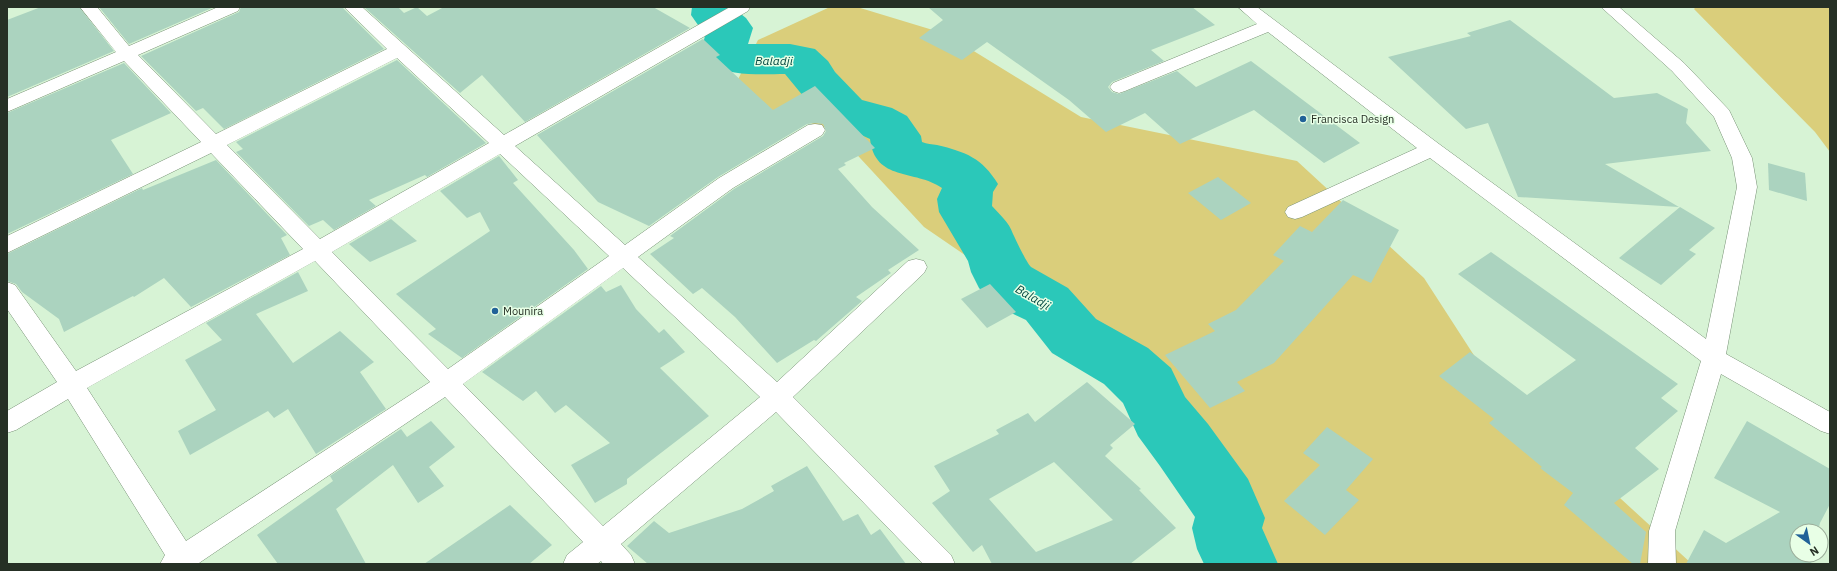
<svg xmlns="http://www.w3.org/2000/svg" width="1837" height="571" viewBox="0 0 1837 571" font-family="'IBM Plex Sans',sans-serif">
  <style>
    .green { fill: #dace7b }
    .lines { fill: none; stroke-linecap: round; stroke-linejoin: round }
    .river { fill: #2bc8b9; fill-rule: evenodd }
    .building { fill: #abd3bf; fill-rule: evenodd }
    .street-casing { stroke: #779175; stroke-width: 1 }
    .street { fill: #fff; fill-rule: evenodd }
    .poi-dot { fill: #216298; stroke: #e8ffe6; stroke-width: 1.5 }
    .labels { text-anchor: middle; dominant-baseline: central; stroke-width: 3; stroke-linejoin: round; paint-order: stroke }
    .poi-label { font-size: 11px; fill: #263025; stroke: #e8ffe6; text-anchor: start }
    .water-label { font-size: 12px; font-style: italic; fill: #034741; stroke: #e8ffe6 }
  </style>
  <rect width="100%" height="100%" fill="#d7f3d5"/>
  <!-- green -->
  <g class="green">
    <path d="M830,7H857L946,34L1081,117L1297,161L1424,278L1488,377L1692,564H1269L1252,542L1054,316L924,227L835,131L729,97L758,40Z"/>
    <path d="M1696,7H1830V152L1815,132L1694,9Z"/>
  </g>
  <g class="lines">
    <!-- river -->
    <path class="river" d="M692,7H738L737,11L746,18L753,28L748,44H790L815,49L828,61L835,72L862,100L892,108L907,116L921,136L922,142C927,144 932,144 937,145C966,152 982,158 998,184L993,192L992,206C1000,215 1009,222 1013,234C1016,240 1026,262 1031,267L1068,288L1096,319L1148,348L1171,368L1185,397L1208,424L1248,479L1265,518L1262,528L1278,564H1204L1197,549L1192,528L1195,517L1160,466L1138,436L1123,403L1104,384L1052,353L1026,320L1003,309L989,299L979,288L971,272L968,261L939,212L937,199L942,188C915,169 875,182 870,139L857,133L827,125L785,74C765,74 729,77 712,64C707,60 703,51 699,46L704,40L706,31L698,25L691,15Z"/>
  </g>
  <!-- building -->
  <g class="building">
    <path d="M41,7H79L114,51L7,97V20Z"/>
    <path d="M99,7H214L129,44Z"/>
    <path d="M241,7H342L384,49L224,129L203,108L196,111L141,56L239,12Z"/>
    <path d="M364,7H398L404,13L417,7L427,16L444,7H653L690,28L525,122L482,75L460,93Z"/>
    <path d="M928,7H1192L1215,25L1151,50L1164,61L1112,82L1108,87L1112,92L1119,94L1177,71L1196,87L1251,61L1360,143L1324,163L1254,110L1180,144L1145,113L1106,132L1069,100L987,42L962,60L919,38L943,20Z"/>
    <path d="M1510,20L1614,98L1657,93L1688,109L1686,123L1711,151L1605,164L1679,207L1518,197L1488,123L1466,129L1388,57L1471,36L1467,33Z"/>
    <path d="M703,39L720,55L716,57L773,110L815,86L875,148L844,163L846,165L838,169L872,207L919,250L888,270L891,273L856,297L862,301L816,341L814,340L777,363L735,317L702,288L693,294L650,254L674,238L670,236L734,189L823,136L826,131L823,124L815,123L807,124L718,177L649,226L598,202L537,135Z"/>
    <path d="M397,60L486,143L427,177L425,175L369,200L376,206L334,230L323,220L309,226L236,152L243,149L236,142Z"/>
    <path d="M124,63L171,113L111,140L133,174L7,234V113Z"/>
    <path d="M499,156L518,180L513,183L574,250L588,269L462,358L428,334L436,329L396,294L490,231L480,212L467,218L440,191Z"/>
    <path d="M216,160L287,235L281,238L290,255L191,307L164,278L134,297L133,296L64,332L59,319L22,292L16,284L7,281V254L142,188L143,190Z"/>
    <path d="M1768,163L1805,173L1807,201L1769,190Z"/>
    <path d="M1218,177L1251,203L1221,220L1188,193Z"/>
    <path d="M1343,200L1399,230L1371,283L1353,275L1274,363L1237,382L1245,391L1210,408L1165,355L1215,331L1208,324L1236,310L1284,261L1273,255L1300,226L1312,232Z"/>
    <path d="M1680,207L1715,228L1689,250L1696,254L1661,285L1619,258Z"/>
    <path d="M391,219L417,241L370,262L349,244Z"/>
    <path d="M1491,252L1678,384L1661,398L1678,411L1635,448L1659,469L1614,503L1646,532L1640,564H1633L1564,505L1573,493L1540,468L1542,467L1489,423L1494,419L1439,376L1470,352L1527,395L1576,360L1458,274Z"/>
    <path d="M298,272L308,291L256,314L293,363L340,331L374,362L360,372L386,409L316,454L288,409L274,418L268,411L190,455L178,431L216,410L185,360L222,340L206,323Z"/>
    <path d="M990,284L1016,312L987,328L961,299Z"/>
    <path d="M621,285L636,309L659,333L664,329L685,352L660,368L709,416L627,479V484L595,503L571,465L610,443L566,405L555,413L536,391L523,401L482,372L601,286L606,292Z"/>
    <path d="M1087,382L1135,424L1110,445L1113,448L1105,456L1141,489L1139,490L1176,528L1130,564H992L982,545L973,552L932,503L950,491L934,466L999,434L996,430L1028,413L1035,422ZM1054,462L1113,520L1036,552L989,499Z"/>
    <path d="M431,421L455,447L429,467L444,486L418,503L393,465L336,509L366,564H278L257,535L333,481L330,476L401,429L407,437Z"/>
    <path d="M1747,421L1830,469V504L1820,523L1818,531H1797V555H1813L1811,564H1686L1704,530L1726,543L1780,512L1714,478Z"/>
    <path d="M1327,427L1373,459L1346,490L1359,500L1325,535L1284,501L1320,465L1303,453Z"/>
    <path d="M807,466L843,521L858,514L871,535L880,529L906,564H648L627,546L654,521L669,533L742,509L774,491L771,486Z"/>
    <path d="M510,505L552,545L529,564H424Z"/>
  </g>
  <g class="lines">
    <!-- street casing -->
    <g class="street-casing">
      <g id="street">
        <path d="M80,7H97L129,46L218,7H240L238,11L138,55L216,134L387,49L344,7H362L504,135L730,7H750L748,11L515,146L625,245L719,178L808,125L815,124L822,125L825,130L822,135L733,188L638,257L777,382L908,261L916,259L924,261L927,267L924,273L793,397L951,555L955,564H923L776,412L621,544L631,555L635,564H603L601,561L597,564H563L567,555L583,542L445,397L199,563L200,564H160L165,555L68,399L16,430L7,433V411L57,382L7,309V282L15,285L76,371L303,249L211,153L7,253V236L201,142L124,61L7,112V99L116,52ZM397,58L489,143L320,239L227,145ZM500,154L609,256L448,369L332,252ZM315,261L430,382L186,541L87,388ZM623,268L760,397L603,526L463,384Z"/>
        <path d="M1238,7H1257L1439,144L1706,339L1737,187L1732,158L1714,117L1672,71L1601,7H1619L1684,63L1729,110L1752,158L1757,187L1726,354L1830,412V434L1821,431L1721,374L1675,531L1676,564H1648L1649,531L1701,361L1430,158L1302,217L1295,219L1288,217L1285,212L1288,207L1417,148L1268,32L1125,91L1119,93L1113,91L1110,87L1113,83L1257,24Z"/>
      </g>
    </g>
    <!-- street -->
    <use href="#street" class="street"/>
  </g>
  <!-- markers -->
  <g class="poi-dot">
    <circle cx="1303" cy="119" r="4"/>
    <circle cx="495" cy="311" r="4"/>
  </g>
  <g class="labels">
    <!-- poi labels -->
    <g class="poi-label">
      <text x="1311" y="119">Francisca Design</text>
      <text x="503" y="311">Mounira</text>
    </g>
    <!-- water labels -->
    <g class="water-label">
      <text x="774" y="60">Baladji</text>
      <text transform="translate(1033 297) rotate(30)">Baladji</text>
    </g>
  </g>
  <!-- border -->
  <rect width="1837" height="571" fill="none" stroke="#263025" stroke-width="16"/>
  <!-- north arrow -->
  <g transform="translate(1809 543) rotate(147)"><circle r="19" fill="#e8ffe6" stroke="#9aac99"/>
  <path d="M0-3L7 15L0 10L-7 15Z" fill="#216298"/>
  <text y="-6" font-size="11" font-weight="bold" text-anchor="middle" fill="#263025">N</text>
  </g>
</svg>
